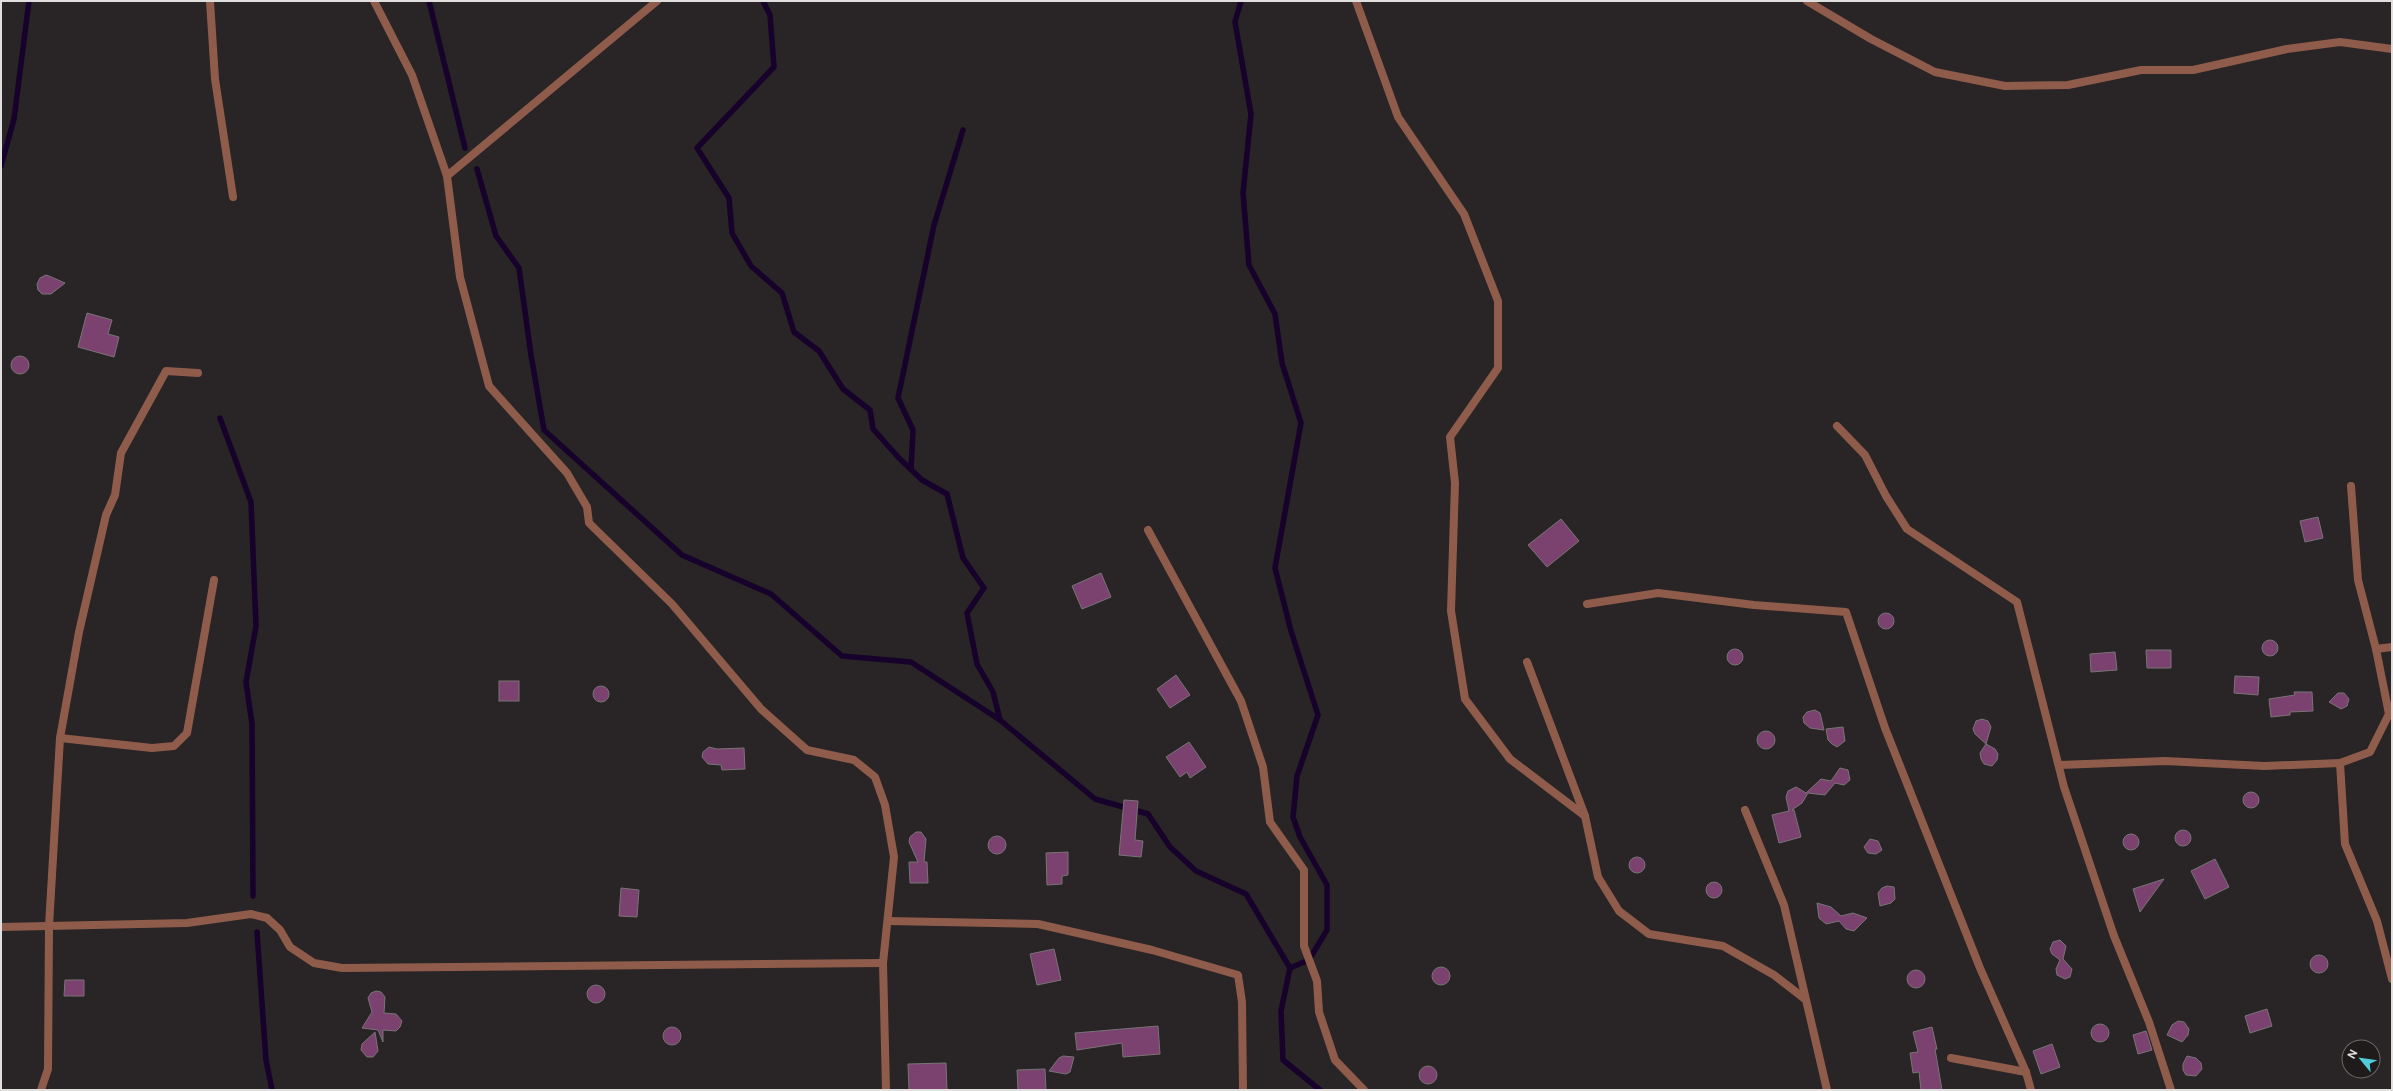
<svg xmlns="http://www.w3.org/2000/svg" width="2393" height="1091" viewBox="0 0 2393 1091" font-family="'Public Sans',sans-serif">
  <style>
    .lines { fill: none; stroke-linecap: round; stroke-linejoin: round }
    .stream { stroke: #16022a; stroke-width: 5.5 }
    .building { fill: #7b426f; stroke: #787477 }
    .service { stroke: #8f5c4b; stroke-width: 8 }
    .minor { stroke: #8f5c4b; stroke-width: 8 }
  </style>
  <rect width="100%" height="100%" fill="#292425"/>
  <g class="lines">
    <!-- stream -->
    <g class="stream">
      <path d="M429,1L465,148"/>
      <path d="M763,1L770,15L774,67L697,148L729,198L732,233L751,266L782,293L794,332L819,351L843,389L870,410L873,429L899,458L922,480L947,494L963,558L984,588L967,613L977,664L993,692L1000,720L1095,799L1148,814L1170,847L1196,871L1246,894L1290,968"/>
      <path d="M1241,1L1235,22L1251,114L1243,193L1249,265L1275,314L1282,363L1301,423L1275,568L1291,631L1318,715L1297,776L1293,817L1300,837L1327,885V930L1309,960L1290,968L1281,1011L1283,1060L1320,1090"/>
      <path d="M1,166L14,119L29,1"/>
      <path d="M477,169L496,236L519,268L531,355L544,430L682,555L771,594L842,656L911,662L1000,720"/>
      <path d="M220,418L251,502L256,626L246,682L252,724L253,896"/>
      <path d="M911,469L913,430L898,398L934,225L963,130"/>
      <path d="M257,932L266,1060L272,1090"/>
    </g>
  </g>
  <!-- building -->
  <g class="building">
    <path d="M46,275L49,276L65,283L51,294H42L38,290L37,284L40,278Z"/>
    <path d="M87,313L112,320L108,334L119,337L114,357L78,347Z"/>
    <circle cx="20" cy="365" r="9"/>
    <path d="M2318,517L2323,538L2305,542L2300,521Z"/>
    <path d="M1561,519L1579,541L1547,567L1528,545Z"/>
    <path d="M1101,573L1111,597L1082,609L1072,586Z"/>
    <circle cx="1886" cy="621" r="8"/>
    <circle cx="2270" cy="648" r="8"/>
    <circle cx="1735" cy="657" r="8"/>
    <path d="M2146,650H2171V668H2147Z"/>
    <path d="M2115,652L2117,670L2091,672L2090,654Z"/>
    <path d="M1176,675L1190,695L1170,708L1157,689Z"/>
    <path d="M2235,676L2259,677L2258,695L2234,693Z"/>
    <rect x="499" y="681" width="20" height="20"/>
    <circle cx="601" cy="694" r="8"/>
    <path d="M2294,692H2312L2313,711L2290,712V715L2271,717L2269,699L2295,695Z"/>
    <path d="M2338,693H2344L2349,699L2347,706L2341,709L2329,702Z"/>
    <path d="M1815,710L1820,713L1824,730L1810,728L1804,723L1803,717L1807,712Z"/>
    <path d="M1982,719L1988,721L1991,727L1986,744L1995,749L1998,754L1997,760L1992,766L1984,764L1981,759L1980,753L1986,744L1975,734L1973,729L1976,721Z"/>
    <path d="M1843,727L1845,741L1837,747L1832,744L1828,740L1826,729Z"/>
    <circle cx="1766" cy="740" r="9"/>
    <path d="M1189,742L1206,767L1190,778L1187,772L1180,777L1166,757Z"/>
    <path d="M709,747L717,749L744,748L745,769L722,770L721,765L708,764L702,757L703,752Z"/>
    <path d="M1840,768L1848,770L1850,780L1844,785L1835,783L1825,795L1808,793L1802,803L1792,810H1794L1801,837L1779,843L1772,815L1789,811L1786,797L1788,791L1796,787L1806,793L1821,779L1831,781Z"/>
    <circle cx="2251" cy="800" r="8"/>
    <path d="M1124,800L1138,801L1135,840L1143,841L1141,857L1119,855Z"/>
    <circle cx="2183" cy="838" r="8"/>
    <path d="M916,832H921L926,839L924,862H927L928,883H910L909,862H918L909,842L910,837Z"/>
    <circle cx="2131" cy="842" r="8"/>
    <circle cx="997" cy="845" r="9"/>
    <path d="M1870,839L1878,841L1882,850L1876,854L1868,853L1864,847Z"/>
    <path d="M1068,852V875L1062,876V884L1047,885L1046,853Z"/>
    <circle cx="1637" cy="865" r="8"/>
    <path d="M2215,859L2229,887L2205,899L2191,871Z"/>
    <path d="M2164,879L2140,912L2133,889Z"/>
    <circle cx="1714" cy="890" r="8"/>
    <path d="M1887,886L1894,887L1895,899L1891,903L1880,906L1878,893L1882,888Z"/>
    <path d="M621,888L639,890L637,917L619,916Z"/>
    <path d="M1817,903L1831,907L1841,916L1853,913L1867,918L1854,931L1846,929L1839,921L1826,924L1819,918Z"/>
    <path d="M2060,940L2066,946L2063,959L2072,969L2070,977L2065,979L2057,975L2056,969L2060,960L2052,954L2050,949L2053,942Z"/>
    <path d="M1054,949L1061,980L1037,985L1030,954Z"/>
    <circle cx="2319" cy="964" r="9"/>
    <circle cx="1441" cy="976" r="9"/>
    <circle cx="1916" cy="979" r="9"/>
    <path d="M65,980H84V996H64Z"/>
    <circle cx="596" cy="994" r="9"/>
    <path d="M376,991L381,992L385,997L384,1013L396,1014L402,1021L400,1027L396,1031L383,1030V1042L378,1030L362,1028L372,1012L368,998L371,993Z"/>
    <path d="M2267,1009L2272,1026L2250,1033L2245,1016Z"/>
    <path d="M2178,1021L2184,1022L2189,1029L2188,1035L2182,1042L2167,1035L2172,1025Z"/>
    <circle cx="2100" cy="1033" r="9"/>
    <path d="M1158,1026L1160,1054L1123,1057L1122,1043L1077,1050L1075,1033Z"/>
    <path d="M1932,1027L1937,1049H1935L1942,1090H1921L1919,1072L1913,1073L1910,1053L1918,1052L1913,1032Z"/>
    <circle cx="672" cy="1036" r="9"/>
    <path d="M2146,1031L2152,1050L2138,1054L2133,1035Z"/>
    <path d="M375,1032L378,1051L373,1057H367L361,1050L362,1044Z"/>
    <path d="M2052,1044L2060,1067L2041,1074L2033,1051Z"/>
    <path d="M1063,1056L1074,1057L1070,1072L1066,1074L1049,1071L1059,1058Z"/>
    <path d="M2187,1056L2196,1058L2201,1063L2202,1069L2196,1076L2186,1075L2183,1070V1064Z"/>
    <path d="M946,1063L947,1090H909L908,1064Z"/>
    <circle cx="1428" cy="1075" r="9"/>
    <path d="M1045,1069L1046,1090H1018L1017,1070Z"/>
  </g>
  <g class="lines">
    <!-- service -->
    <path class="service" d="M60,738L152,748L174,746L187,733L214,580"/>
    <!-- minor -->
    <g class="minor">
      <path d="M210,1L215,79L233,197"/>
      <path d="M374,1L412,75L447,176L460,277L489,386L567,473L587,507L589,523L672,604L761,709L807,750L854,760L875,777L885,805L894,857L883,963L886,1090"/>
      <path d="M1356,1L1398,117L1464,214L1498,301V368L1450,437L1455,483L1451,611L1465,699L1510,759L1585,816"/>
      <path d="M1807,1L1871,39L1935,72L2005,86L2068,85L2141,70H2193L2287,49L2340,42L2392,49"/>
      <path d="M447,176L657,1"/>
      <path d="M1837,426L1865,455L1886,496L1907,529L2017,602L2064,787L2114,936L2149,1022L2171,1090"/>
      <path d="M1148,530L1241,701L1263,767L1270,822L1304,870V946L1317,981L1319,1012L1335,1060L1364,1090"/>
      <path d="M1587,604L1658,593L1754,605L1846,612L1885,728L1980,968L2026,1072L2031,1090"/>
      <path d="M2376,649L2392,647"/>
      <path d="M1527,662L1585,816L1598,877L1619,911L1649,934L1723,946L1774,975L1805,999"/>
      <path d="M2340,763L2370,752L2389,714L2376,649L2358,580L2351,486"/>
      <path d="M2059,765L2165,761L2264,766L2340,763L2345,844L2377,921L2392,979"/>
      <path d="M1745,810L1784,905L1827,1090"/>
      <path d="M888,921L1038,924L1152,950L1238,975L1242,1002L1243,1090"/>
      <path d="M1,927L187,923L251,914L267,918L280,930L290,947L314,963L342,968L883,963"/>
      <path d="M1951,1058L2026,1072"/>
      <path d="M41,1090L48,1069L49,926L60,738L79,632L106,515L115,495L121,453L166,371L198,373"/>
    </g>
  </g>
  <!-- border -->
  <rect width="2393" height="1091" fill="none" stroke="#e1dede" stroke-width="4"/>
  <!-- north arrow -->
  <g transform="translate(2361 1059) rotate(299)"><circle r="19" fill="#1f1b1b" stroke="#6d6969"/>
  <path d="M0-3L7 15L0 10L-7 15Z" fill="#52cbd8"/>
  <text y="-6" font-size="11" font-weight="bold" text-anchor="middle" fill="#e1dede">N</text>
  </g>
</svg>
